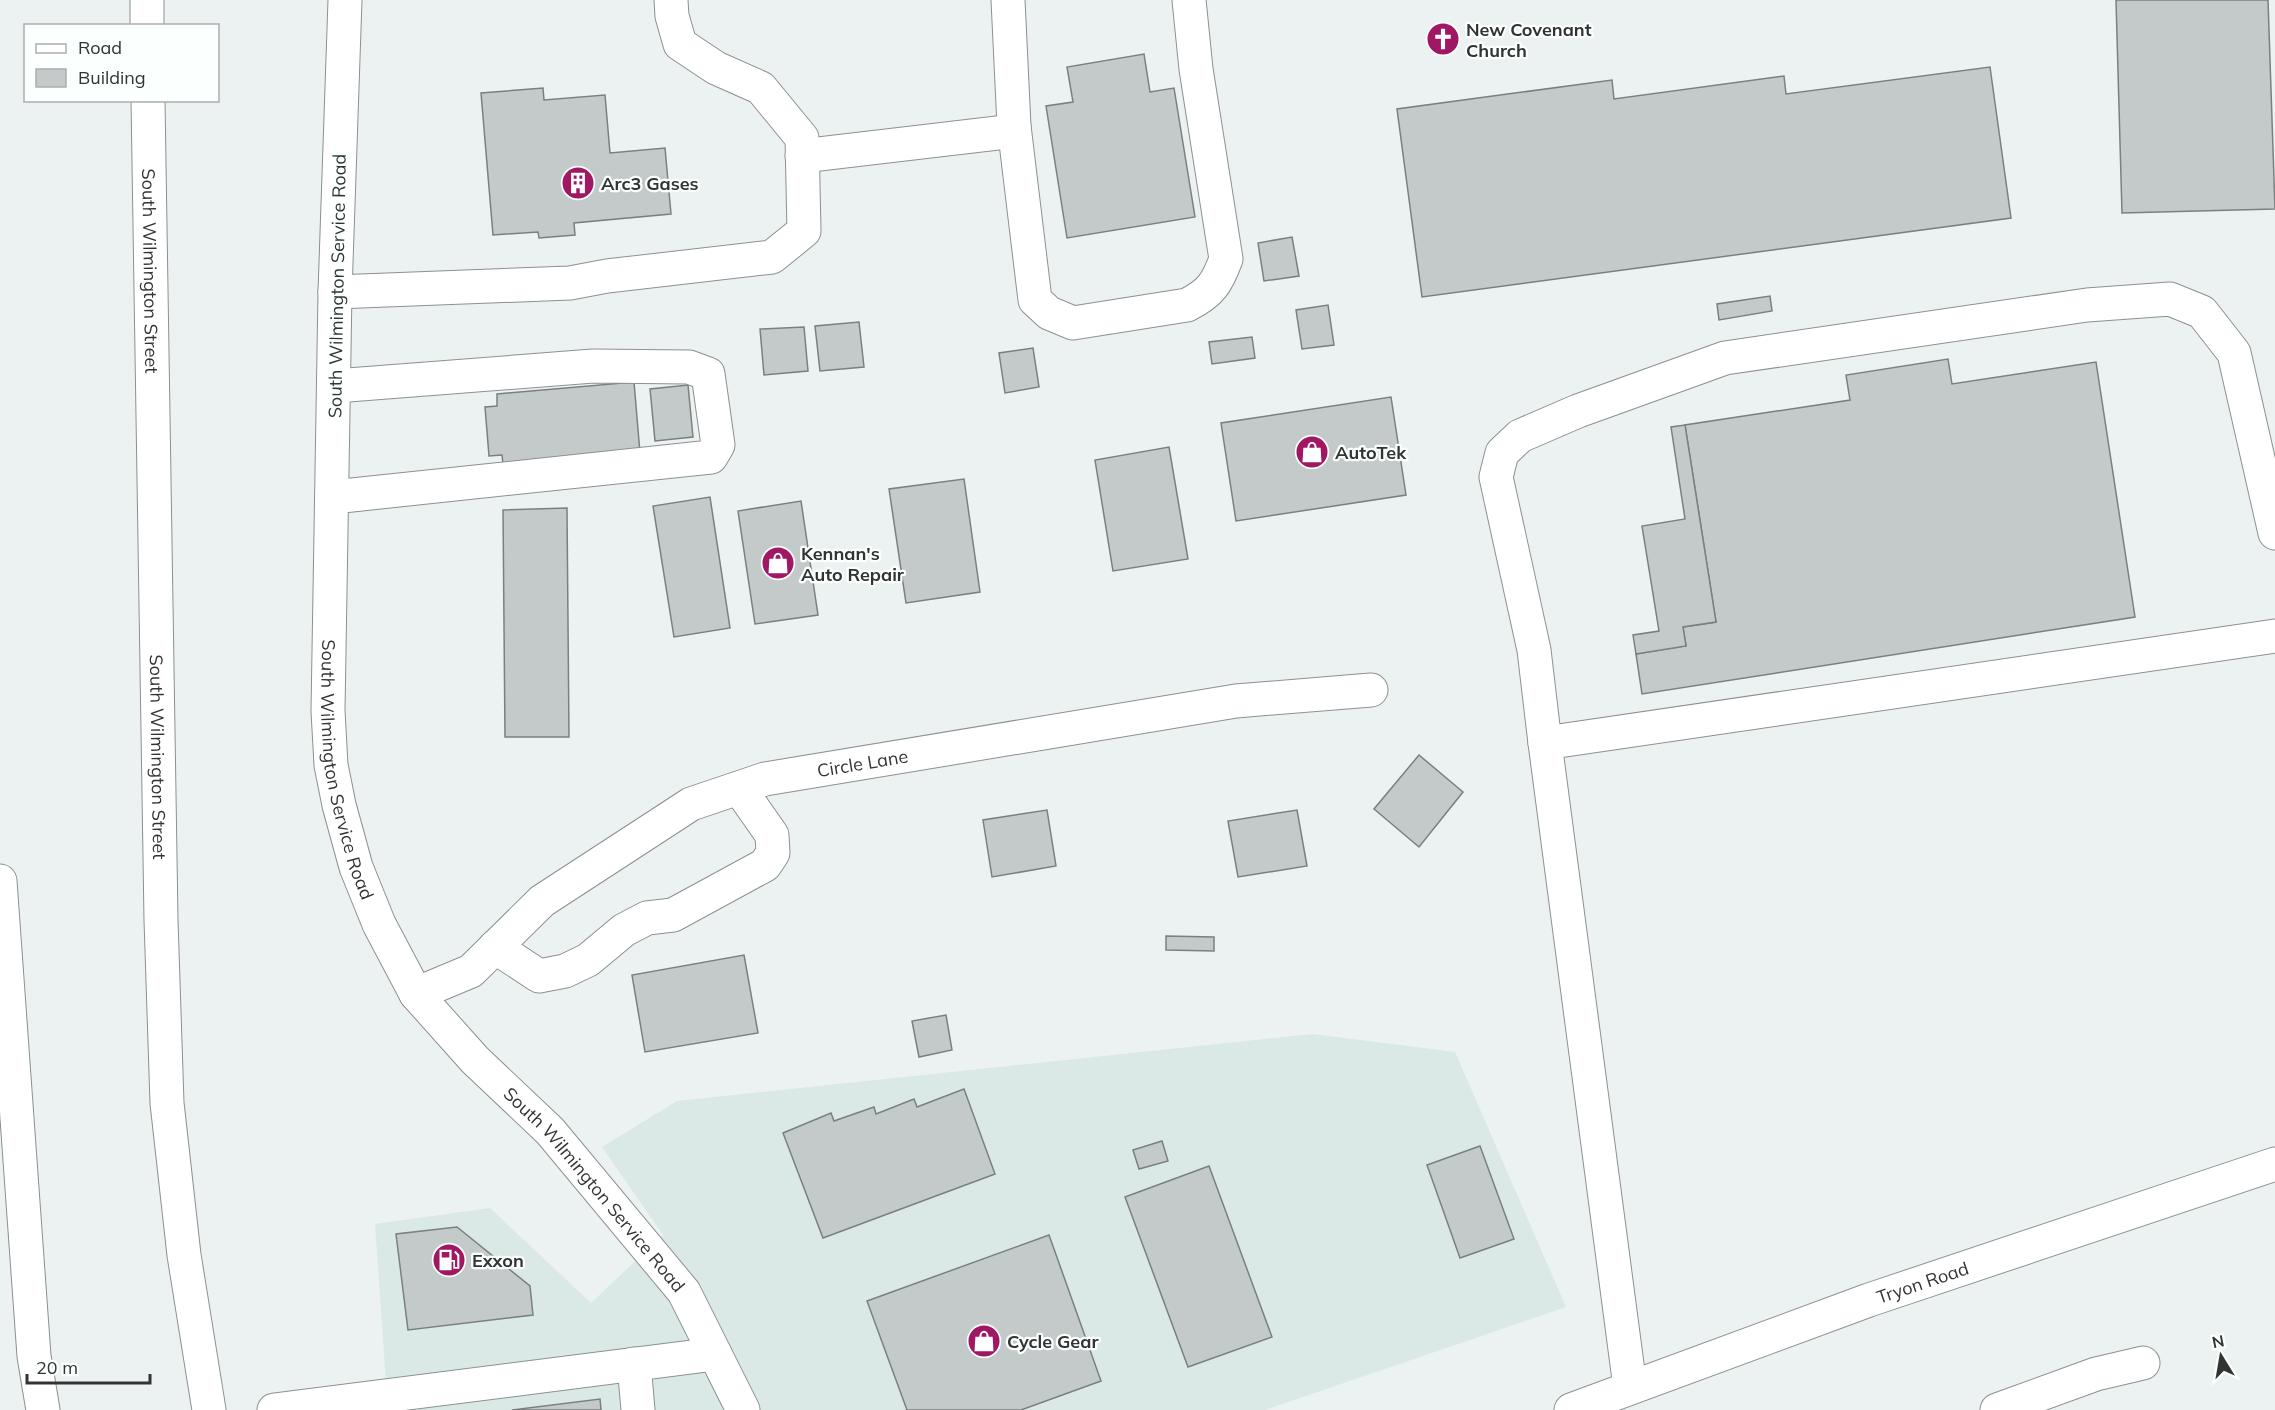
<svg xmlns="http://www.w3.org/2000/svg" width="2275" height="1410" viewBox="0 0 2275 1410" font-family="Mulish,sans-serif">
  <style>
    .built { fill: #dae8e6 }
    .building { fill: #c4cac9; stroke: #7a807f; stroke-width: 1.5 }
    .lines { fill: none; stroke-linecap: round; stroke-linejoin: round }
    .minor-casing { stroke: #8b9190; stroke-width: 35 }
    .major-casing { stroke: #8b9190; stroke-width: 35 }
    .highway-casing { stroke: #8b9190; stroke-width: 35 }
    .minor { stroke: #fff; stroke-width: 33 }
    .major { stroke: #fff; stroke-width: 33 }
    .highway { stroke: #fff; stroke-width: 33 }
    .labels { text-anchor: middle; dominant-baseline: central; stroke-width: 4.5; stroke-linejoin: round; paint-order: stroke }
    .poi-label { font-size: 18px; font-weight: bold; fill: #323434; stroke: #fbfffe; text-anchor: start }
    .street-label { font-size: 18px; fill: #323434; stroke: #fbfffe }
  </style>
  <rect width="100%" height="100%" fill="#ecf2f1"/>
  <!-- built -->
  <path class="built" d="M1313,1034L1455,1052L1566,1307L1265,1410H388L375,1224L490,1208L591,1303L663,1235L602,1147L677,1101Z"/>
  <!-- building -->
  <g class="building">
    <path d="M2116,0H2268L2275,209L2122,213Z"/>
    <path d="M1144,54L1150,92L1174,88L1195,217L1067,238L1046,106L1073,102L1067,67Z"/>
    <path d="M1990,67L2011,218L1422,297L1397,109L1612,80L1614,99L1784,76L1786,94Z"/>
    <path d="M543,88L544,100L605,95L610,153L665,148L671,214L574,223L575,235L539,238L538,232L493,235L481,93Z"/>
    <path d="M1292,237L1299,276L1264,281L1258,243Z"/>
    <path d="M1770,296L1772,311L1719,320L1717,304Z"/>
    <path d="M1328,305L1334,345L1302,349L1296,310Z"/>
    <path d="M859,322L864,367L820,371L815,326Z"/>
    <path d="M804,327L808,371L764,375L760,329Z"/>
    <path d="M1252,337L1255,358L1212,364L1209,342Z"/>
    <path d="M1033,348L1039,387L1005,393L999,353Z"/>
    <path d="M1948,359L1952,384L2096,362L2135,617L1642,694L1636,654L1686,646L1683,627L1716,622L1685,425L1850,400L1846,375Z"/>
    <path d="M634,382L640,453L503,464L502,455L489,456L485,407L497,406V394Z"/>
    <path d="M688,385L693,437L655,441L650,389Z"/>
    <path d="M1391,397L1406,495L1236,521L1221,423Z"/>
    <path d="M1685,425L1716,622L1683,627L1686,646L1636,654L1633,635L1659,631L1642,526L1685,519L1671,427Z"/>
    <path d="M1169,447L1188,559L1113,571L1095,460Z"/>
    <path d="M964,479L980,592L906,603L889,489Z"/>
    <path d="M710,497L730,628L674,637L653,506Z"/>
    <path d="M801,501L818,615L755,624L738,511Z"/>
    <path d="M567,508L569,737H505L503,510Z"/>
    <path d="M1419,755L1463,792L1419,847L1374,809Z"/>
    <path d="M1047,810L1056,866L992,877L983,820Z"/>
    <path d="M1297,810L1307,866L1238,877L1228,821Z"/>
    <path d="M1166,936L1214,937V951L1166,950Z"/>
    <path d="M744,955L758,1033L645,1052L632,975Z"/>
    <path d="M946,1015L952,1050L919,1057L912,1021Z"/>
    <path d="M964,1089L995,1174L823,1238L783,1133L831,1113L834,1121L874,1107L876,1114L914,1099L917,1107Z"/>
    <path d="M1162,1141L1168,1161L1139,1169L1133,1150Z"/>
    <path d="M1480,1146L1514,1239L1460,1258L1427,1165Z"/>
    <path d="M1209,1166L1272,1337L1188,1367L1125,1197Z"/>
    <path d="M457,1227L530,1286L533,1315L408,1330L396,1234Z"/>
    <path d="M1049,1235L1101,1381L1021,1410H907L867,1301Z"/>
    <path d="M600,1399L601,1410H512Z"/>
  </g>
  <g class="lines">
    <!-- minor casing -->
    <g class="minor-casing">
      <g id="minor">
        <path id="s1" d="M345,0L335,292L328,711L331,765L339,805L356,867L379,924L416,994L475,1060L550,1131L684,1292L743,1410"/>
        <path d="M1014,126L1035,300L1049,313L1073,323L1187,305C1211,293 1217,283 1226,259L1196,69L1189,0"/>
        <path d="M802,156L1006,132L1014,126L1008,0"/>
        <path d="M335,292L570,283L607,276L772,257L804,231L802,138L761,88L716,68L680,44L672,16L671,0"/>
        <path d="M333,497L711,457L718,445L708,374L689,367L593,366L335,386"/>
        <path d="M1545,743L1534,650L1496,477L1502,453L1520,436L1578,411L1725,358L2087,305L2170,299L2202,312L2234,353L2275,533"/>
        <path d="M495,947L539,976L565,971L588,960L624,930L647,918L673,915L765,865L773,853L772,835L739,788"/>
        <path id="s2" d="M416,994L471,971L542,901L691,804L765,779L1236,701L1371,690"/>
        <path d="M634,1364L638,1410"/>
        <path d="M1630,1387L1545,743L2275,636"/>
        <path d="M274,1410L715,1354"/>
        <path d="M1997,1410L2096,1374L2143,1363"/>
      </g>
    </g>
    <!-- major casing -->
    <g class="major-casing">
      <g id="major">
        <path id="s3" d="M1571,1410L1869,1300L2275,1164"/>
      </g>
    </g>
    <!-- highway casing -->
    <g class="highway-casing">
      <g id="highway">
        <path d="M147,0V26"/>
        <path id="s4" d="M148,100L161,920L167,1103L184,1255L209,1410"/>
        <path d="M0,881L34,1356L43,1410"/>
      </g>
    </g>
    <!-- minor -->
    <use href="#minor" class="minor"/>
    <!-- major -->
    <use href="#major" class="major"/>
    <!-- highway -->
    <use href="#highway" class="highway"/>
  </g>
  <!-- icons -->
  <defs>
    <g id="church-disc" transform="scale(1.725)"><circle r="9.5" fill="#a01764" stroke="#fbfffe"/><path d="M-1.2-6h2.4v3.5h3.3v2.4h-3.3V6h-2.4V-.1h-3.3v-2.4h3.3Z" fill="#fff"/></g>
    <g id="building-disc" transform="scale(1.725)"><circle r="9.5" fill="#a01764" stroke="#fbfffe"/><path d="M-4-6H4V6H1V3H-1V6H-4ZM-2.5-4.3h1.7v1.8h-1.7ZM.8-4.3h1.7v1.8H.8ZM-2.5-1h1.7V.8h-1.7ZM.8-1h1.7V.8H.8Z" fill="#fff"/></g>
    <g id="shop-disc" transform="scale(1.725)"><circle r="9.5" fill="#a01764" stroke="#fbfffe"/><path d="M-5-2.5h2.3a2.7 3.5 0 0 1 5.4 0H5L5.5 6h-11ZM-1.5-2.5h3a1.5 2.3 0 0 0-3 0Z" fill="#fff"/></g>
    <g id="fuel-disc" transform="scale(1.725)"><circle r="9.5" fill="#a01764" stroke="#fbfffe"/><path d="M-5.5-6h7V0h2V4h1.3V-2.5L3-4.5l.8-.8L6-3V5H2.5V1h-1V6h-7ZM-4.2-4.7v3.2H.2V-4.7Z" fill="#fff"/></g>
  </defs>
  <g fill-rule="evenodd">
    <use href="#church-disc" x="1443" y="39"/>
    <use href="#building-disc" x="578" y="183"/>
    <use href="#shop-disc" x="1312" y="452"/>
    <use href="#shop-disc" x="778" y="563"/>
    <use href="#fuel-disc" x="449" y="1260"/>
    <use href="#shop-disc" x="984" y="1341"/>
  </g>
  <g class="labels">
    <!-- poi labels -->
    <g class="poi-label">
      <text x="1466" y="29">New Covenant<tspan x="1466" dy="21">Church</tspan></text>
      <text x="601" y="183">Arc3 Gases</text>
      <text x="1335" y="452">AutoTek</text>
      <text x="801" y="553">Kennan's<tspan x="801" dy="21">Auto Repair</tspan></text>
      <text x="472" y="1260">Exxon</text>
      <text x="1007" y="1341">Cycle Gear</text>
    </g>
    <!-- street labels -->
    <g class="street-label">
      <text stroke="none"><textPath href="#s4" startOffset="171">South Wilmington Street</textPath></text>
      <text transform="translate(337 286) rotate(-89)">South Wilmington Service Road</text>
      <text stroke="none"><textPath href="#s4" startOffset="657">South Wilmington Street</textPath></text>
      <text stroke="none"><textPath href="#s2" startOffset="514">Circle Lane</textPath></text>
      <text stroke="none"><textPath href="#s1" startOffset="772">South Wilmington Service Road</textPath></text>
      <text stroke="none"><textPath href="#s1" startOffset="1276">South Wilmington Service Road</textPath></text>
      <text stroke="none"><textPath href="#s3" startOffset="374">Tryon Road</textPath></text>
    </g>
  </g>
  <!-- legend -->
  <rect x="24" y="24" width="195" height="78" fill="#fbfffe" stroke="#abaead" stroke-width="1.5"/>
  <rect x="36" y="44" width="30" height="9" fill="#ffffff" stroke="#abaead" stroke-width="1.5"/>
  <text x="78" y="54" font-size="18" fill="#323434">Road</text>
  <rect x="36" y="69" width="30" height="18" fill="#c4cac9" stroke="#abaead" stroke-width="1.5"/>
  <text x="78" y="84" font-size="18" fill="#323434">Building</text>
  <!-- north arrow -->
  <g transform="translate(2221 1356) rotate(349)" stroke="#fbfffe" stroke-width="4.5" paint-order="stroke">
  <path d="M0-4.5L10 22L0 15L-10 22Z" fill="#323434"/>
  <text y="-9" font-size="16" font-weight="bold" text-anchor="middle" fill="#323434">N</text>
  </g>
  <!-- scale -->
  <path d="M27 1374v9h123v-9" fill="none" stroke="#323434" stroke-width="3"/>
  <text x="36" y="1374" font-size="18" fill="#323434" stroke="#fbfffe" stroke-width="4.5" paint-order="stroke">20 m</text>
</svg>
